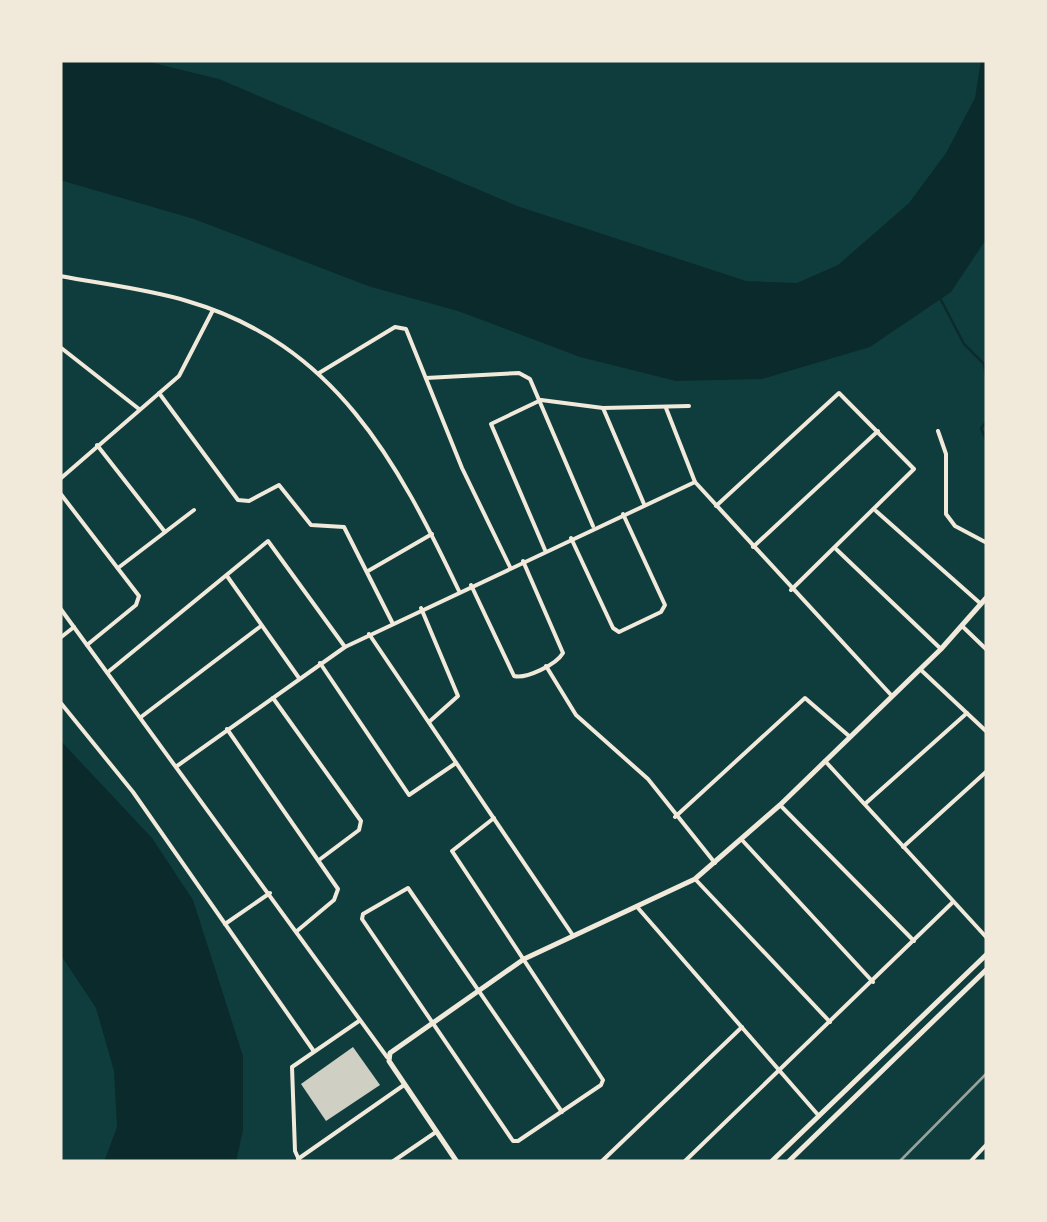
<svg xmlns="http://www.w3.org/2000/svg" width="1047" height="1222" viewBox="0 0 1047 1222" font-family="Rubik,sans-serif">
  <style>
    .water { fill: #0a2a2b }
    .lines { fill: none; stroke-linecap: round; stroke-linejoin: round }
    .stream { stroke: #0a2a2b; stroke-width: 2.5 }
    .building { fill: #cfcfc3 }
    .minor { stroke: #f1e9da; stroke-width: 4 }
    .secondary { stroke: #f1e9da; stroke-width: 5 }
    .primary { stroke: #f1e9da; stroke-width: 5 }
    .rail { stroke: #97a49c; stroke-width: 2.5 }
  </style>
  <rect width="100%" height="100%" fill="#0f3d3e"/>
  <!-- water -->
  <g class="water">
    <path d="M60,60H141L219,79L517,206L746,281L797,283L838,265L909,203L946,153L975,98L981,60H987V238L951,292L870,347L762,379L676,381L580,357L458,311L368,286L194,219L60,180Z"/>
    <path d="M60,740L152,838L193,900L243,1056V1130L236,1162H104L117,1127L114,1071L96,1008L60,954Z"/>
  </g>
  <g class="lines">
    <!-- stream -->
    <g class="stream">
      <path d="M940,298L964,344L984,364L987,382"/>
      <path d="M987,421L981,428L987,442"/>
    </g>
  </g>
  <!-- building -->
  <path class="building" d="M353,1047L380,1085L326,1121L301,1084Z"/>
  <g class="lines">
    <!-- minor -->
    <g class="minor">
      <path d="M60,276C102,284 147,289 187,301C335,344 397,461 459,591"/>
      <path d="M60,347L139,409"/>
      <path d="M319,373L395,327L406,329L462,468L510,567"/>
      <path d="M426,378L519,373L530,379L593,526"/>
      <path d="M159,393L238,500L249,501L279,485L311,525L344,527L392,622"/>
      <path d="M541,400L491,424L545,550"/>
      <path d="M541,400L603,408L689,406"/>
      <path d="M603,408L644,504"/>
      <path d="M666,408L695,482"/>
      <path d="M938,431L946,454V514L955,526L987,543"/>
      <path d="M97,445L165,532"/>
      <path d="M60,479L179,376L213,310"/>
      <path d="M60,493L139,596L136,605L87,645"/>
      <path d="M716,506L839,393L914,469L791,590"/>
      <path d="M876,511L981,604"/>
      <path d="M571,538L613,628L619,632L661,612L665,605L623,514"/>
      <path d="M753,547L878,431"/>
      <path d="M836,549L941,649"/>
      <path d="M118,568L194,510"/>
      <path d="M368,571L432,534"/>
      <path d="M227,576L299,678"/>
      <path d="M471,585L514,676C526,679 556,665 563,653L523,561"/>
      <path d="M60,608L387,1057"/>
      <path d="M421,608L458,696L429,722"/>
      <path d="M962,626L987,650"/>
      <path d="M369,634L572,934"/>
      <path d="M60,638L74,627"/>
      <path d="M320,663L409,795L456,763"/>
      <path d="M546,666L576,715L648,779L715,863"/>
      <path d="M921,670L987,732"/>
      <path d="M108,672L268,541L345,647"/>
      <path d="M273,698L361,821L359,830L319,860"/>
      <path d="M60,702L133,792L313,1050"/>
      <path d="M141,717L261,626"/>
      <path d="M227,729L338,889L334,900L297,931"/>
      <path d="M825,761L987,938"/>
      <path d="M177,766L345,647L695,482L892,696"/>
      <path d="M866,803L967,713"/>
      <path d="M780,805L914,941"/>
      <path d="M675,817L805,698L849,736"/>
      <path d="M494,818L452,851L603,1080L601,1085L518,1141H513L362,919L363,914L408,888L562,1112"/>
      <path d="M742,840L873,982"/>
      <path d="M903,847L987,771"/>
      <path d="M696,880L830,1022"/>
      <path d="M638,908L819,1116"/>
      <path d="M225,924L270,893"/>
      <path d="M298,1159L404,1085"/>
      <path d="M300,1162L295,1151L292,1067L359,1021"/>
      <path d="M392,1162L436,1132"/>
      <path d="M601,1162L742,1027"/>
      <path d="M684,1162L953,902"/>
      <path d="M970,1162L987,1144"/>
    </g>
    <!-- secondary -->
    <path class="secondary" d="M457,1162L389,1061L390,1053L524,959L695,879L780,805L941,649L987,597"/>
    <!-- primary -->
    <g class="primary">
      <path d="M771,1162L987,954"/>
      <path d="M788,1162L987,969"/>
    </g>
    <!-- rail -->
    <path class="rail" d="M899,1162L987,1073"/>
  </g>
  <!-- border -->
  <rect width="1047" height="1222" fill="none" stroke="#f1e9da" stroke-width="125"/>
</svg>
